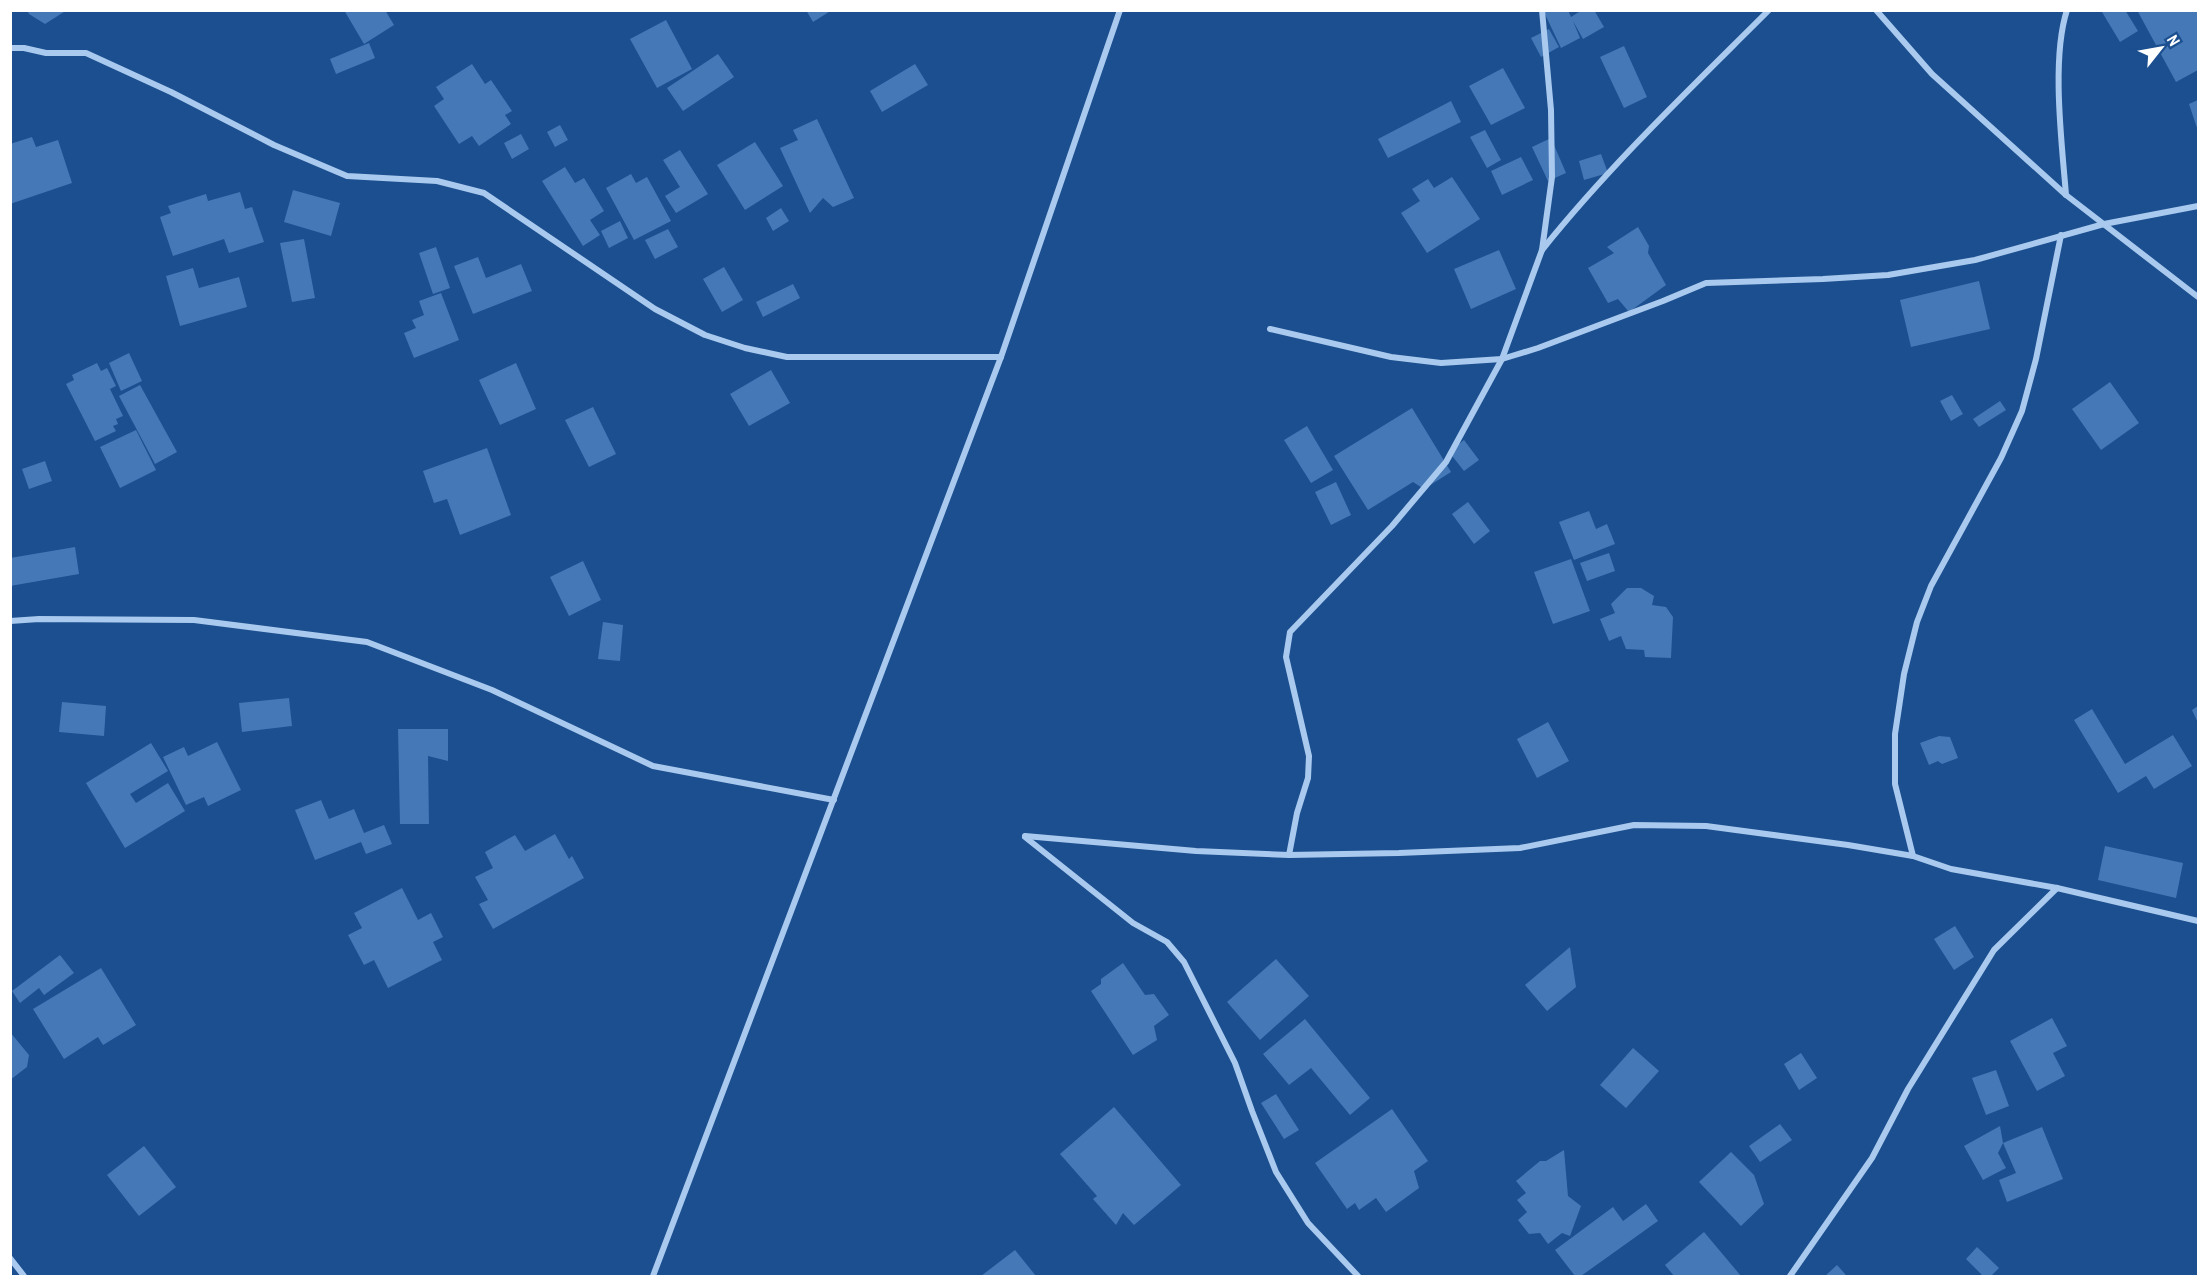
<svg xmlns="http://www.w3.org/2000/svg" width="2209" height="1287" viewBox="0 0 2209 1287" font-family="'Archivo Narrow',sans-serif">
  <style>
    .building { fill: #4478b7 }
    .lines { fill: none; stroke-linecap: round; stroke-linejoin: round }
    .street { stroke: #a9c9ee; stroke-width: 6 }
  </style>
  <rect width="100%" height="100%" fill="#1b4f8f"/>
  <!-- building -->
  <g class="building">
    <path d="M27,10H67L45,24L29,14Z"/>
    <path d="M344,10H385L394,25L364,44Z"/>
    <path d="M806,10H832L813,22Z"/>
    <path d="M1543,10H1568L1571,17L1582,10H1594L1604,27L1583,39L1573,21L1580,38L1561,48Z"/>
    <path d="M2105,10H2125L2138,31L2120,42L2102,12Z"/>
    <path d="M2137,10H2198V70L2176,82Z"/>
    <path d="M666,20L692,69L657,88L630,39Z"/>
    <path d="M1549,29L1559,47L1541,57L1531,38Z"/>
    <path d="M369,43L375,58L336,74L330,59Z"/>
    <path d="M1624,46L1647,97L1624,108L1600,57Z"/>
    <path d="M718,54L734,77L683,111L667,88Z"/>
    <path d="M472,64L485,84L491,80L512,111L505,115L511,124L479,146L472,136L459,144L434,106L444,99L436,87Z"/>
    <path d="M915,64L928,85L882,112L870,91Z"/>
    <path d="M1503,68L1525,108L1491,125L1469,86Z"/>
    <path d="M2198,100V131L2189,104Z"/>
    <path d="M1451,101L1461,122L1388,158L1378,139Z"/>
    <path d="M817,119L854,198L833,207L823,198L810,213L780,148L798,140L793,130Z"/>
    <path d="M560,125L568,140L555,147L547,132Z"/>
    <path d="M1485,130L1501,160L1487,168L1470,137Z"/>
    <path d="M521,134L529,149L512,159L504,143Z"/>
    <path d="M32,137L36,147L58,140L72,183L10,204V144Z"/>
    <path d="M1551,138L1566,173L1548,181L1532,147Z"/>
    <path d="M755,142L783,186L745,210L717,165Z"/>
    <path d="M680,150L708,194L676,213L665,196L680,187L663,160Z"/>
    <path d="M1601,154L1608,173L1584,180L1579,161Z"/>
    <path d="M1521,157L1533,180L1502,195L1491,171Z"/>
    <path d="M565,167L575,183L584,178L604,211L590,220L600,235L583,246L542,181Z"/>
    <path d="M631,174L636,183L647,177L671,221L634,240L606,188Z"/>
    <path d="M1452,177L1480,219L1427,253L1401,213L1420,201L1412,189L1428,179L1434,188Z"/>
    <path d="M293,190L340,203L331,236L284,222Z"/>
    <path d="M240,192L245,209L252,207L264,242L229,253L224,239L173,256L160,217L171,213L168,206L206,194L208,201Z"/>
    <path d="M781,208L789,221L773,231L766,218Z"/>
    <path d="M620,221L628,238L609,248L601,231Z"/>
    <path d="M1638,227L1649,246L1648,253L1666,285L1629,312L1618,299L1608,303L1588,268L1614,253L1607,247Z"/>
    <path d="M668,229L678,247L655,259L645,240Z"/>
    <path d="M304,239L315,298L292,302L280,243Z"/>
    <path d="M436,247L450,288L433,294L419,253Z"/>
    <path d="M1499,250L1516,289L1471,309L1454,269Z"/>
    <path d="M478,257L486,278L521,264L532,291L473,314L454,266Z"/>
    <path d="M724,267L743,300L722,312L703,279Z"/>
    <path d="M193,268L199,288L239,277L247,307L180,326L166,276Z"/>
    <path d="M1979,281L1990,329L1911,347L1900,300Z"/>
    <path d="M793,284L800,298L763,317L756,302Z"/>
    <path d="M441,293L459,340L414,358L404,333L416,328L412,320L424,315L419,301Z"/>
    <path d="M129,353L142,381L121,391L109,363Z"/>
    <path d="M97,363L101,371L107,368L116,386L110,389L123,416L116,419L118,424L113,426L116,431L95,441L66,384L74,380L72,375Z"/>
    <path d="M516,363L536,409L500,425L479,380Z"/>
    <path d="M771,370L790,403L749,426L730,394Z"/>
    <path d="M2110,382L2139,423L2101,450L2072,409Z"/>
    <path d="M140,385L177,452L155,464L119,396Z"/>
    <path d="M1952,395L1963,414L1951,421L1940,401Z"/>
    <path d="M2000,401L2006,410L1979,427L1973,419Z"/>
    <path d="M593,407L616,454L589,467L565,420Z"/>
    <path d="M1412,408L1451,472L1424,489L1413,482L1368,510L1334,456Z"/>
    <path d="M1307,426L1333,470L1311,483L1284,440Z"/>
    <path d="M136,430L156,470L120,488L100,447Z"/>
    <path d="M1464,440L1479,460L1464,471L1449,452Z"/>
    <path d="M487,448L511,515L460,535L447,499L434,503L423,471Z"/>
    <path d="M45,461L52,481L29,489L22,469Z"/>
    <path d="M1336,482L1351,515L1331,525L1315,492Z"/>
    <path d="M1468,502L1490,531L1474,544L1452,514Z"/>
    <path d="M1589,511L1596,529L1607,524L1615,544L1574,560L1559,522Z"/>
    <path d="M75,547L79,574L10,586V558Z"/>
    <path d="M1609,553L1615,571L1587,581L1580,563Z"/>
    <path d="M1571,559L1590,611L1553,624L1534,572Z"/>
    <path d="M583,561L601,600L569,616L550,577Z"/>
    <path d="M1627,588H1641L1654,596L1652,605L1666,607L1673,617L1671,658L1645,657L1644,650L1626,649L1621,636L1609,641L1600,619L1615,613L1611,604Z"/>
    <path d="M603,622L623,625L620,661L598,659Z"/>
    <path d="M289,698L292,726L242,732L239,703Z"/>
    <path d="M62,702L106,706L104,736L59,732Z"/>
    <path d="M2198,706V723L2192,710Z"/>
    <path d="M2092,709L2125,764L2173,735L2192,766L2154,789L2146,776L2118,793L2074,720Z"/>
    <path d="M1548,722L1569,761L1537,778L1517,739Z"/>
    <path d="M398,729H448V761L428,756L429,824H400Z"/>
    <path d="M1939,736L1950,737L1958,758L1942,764L1938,761L1929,765L1920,743Z"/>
    <path d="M217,742L241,790L208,806L204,797L186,805L163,757L184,747L188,756Z"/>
    <path d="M151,743L168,771L130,794L136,803L168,783L185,811L125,848L86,783Z"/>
    <path d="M321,800L329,819L354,809L364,833L384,825L392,844L366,854L361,842L315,860L295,810Z"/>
    <path d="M555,834L569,859L572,856L584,878L493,929L479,904L488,900L475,877L493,868L485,852L515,835L525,851Z"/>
    <path d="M2105,846L2183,863L2176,898L2098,880Z"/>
    <path d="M402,888L418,920L431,913L443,937L433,942L442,960L388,988L374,960L364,965L348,935L362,928L354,913Z"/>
    <path d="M1955,926L1974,957L1954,970L1934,939Z"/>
    <path d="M1570,947L1576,987L1547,1011L1525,985Z"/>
    <path d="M60,955L74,973L44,995L39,988L20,1003L12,991Z"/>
    <path d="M1276,959L1309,996L1260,1040L1227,1002Z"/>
    <path d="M1123,963L1145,995L1154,994L1169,1015L1154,1026L1157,1040L1133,1055L1091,991L1101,984V979Z"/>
    <path d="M101,968L136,1025L103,1045L98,1037L64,1059L33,1009Z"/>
    <path d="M2052,1018L2067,1046L2053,1053L2065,1076L2037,1091L2010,1041Z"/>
    <path d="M1305,1019L1370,1098L1350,1115L1311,1068L1289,1085L1263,1054Z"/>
    <path d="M10,1032L29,1055L27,1067L10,1080Z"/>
    <path d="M1633,1048L1659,1071L1626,1108L1600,1085Z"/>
    <path d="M1801,1053L1817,1078L1799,1090L1784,1064Z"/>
    <path d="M1996,1070L2009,1106L1986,1115L1972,1078Z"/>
    <path d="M1276,1094L1299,1130L1284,1139L1261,1103Z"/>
    <path d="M1114,1107L1181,1185L1134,1225L1123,1213L1116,1225L1093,1199L1097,1196L1060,1154Z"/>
    <path d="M1392,1109L1428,1161L1414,1171L1419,1188L1386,1212L1376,1198L1359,1210L1355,1203L1347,1209L1315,1163Z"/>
    <path d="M1780,1124L1792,1140L1760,1162L1749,1146Z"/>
    <path d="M2000,1126L2003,1143L1998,1153L2006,1168L1983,1180L1964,1146Z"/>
    <path d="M2042,1127L2063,1179L2007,1202L1999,1180L2016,1173L2003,1143Z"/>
    <path d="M144,1146L176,1187L139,1216L107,1175Z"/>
    <path d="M1564,1150L1568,1196L1581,1206L1570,1236L1562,1233L1548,1244L1540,1233L1529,1234L1518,1220L1527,1212L1517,1200L1526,1193L1516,1181L1540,1161H1546Z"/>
    <path d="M1731,1152L1754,1175L1764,1204L1741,1226L1699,1182Z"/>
    <path d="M1646,1204L1658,1221L1581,1276H1575L1555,1250L1613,1207L1623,1221Z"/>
    <path d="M1704,1232L1741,1276H1674L1665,1265Z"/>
    <path d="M1977,1247L1999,1268L1991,1276H1983L1966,1259Z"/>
    <path d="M1015,1250L1036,1276H981Z"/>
    <path d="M1837,1265L1846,1275L1844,1276H1825Z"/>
  </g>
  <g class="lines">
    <!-- street -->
    <g class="street">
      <path d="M1876,10L1932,74L2066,195L2198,297"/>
      <path d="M10,48H24L46,53H86L171,92L274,145L347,176L437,181L484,193L655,309L705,335L745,348L787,357H1001"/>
      <path d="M2066,195C2062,144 2051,59 2067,10"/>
      <path d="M1542,250C1611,164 1691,88 1769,10"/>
      <path d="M1270,329L1391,357L1441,363L1502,359L1538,348L1663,301L1706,283L1823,279L1888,275L1975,260L2104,224L2198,206"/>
      <path d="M10,621L39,619L194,620L367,642L492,690L653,766L834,800"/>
      <path d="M1025,836L1196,851L1289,855L1399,853L1520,848L1634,825L1706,826L1848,845L1913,856L1951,869L2057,888L2198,921"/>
      <path d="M1025,837L1133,923L1167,942L1184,962L1235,1063L1252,1111L1276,1172L1308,1223L1358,1276"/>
      <path d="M1289,855L1297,813L1308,778L1309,756L1286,657L1290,632L1392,526L1446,462L1502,359L1542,250L1552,177L1551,110L1542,10"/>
      <path d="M1913,856L1895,784V734L1904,674L1917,622L1931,586L2001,458L2022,411L2036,359L2061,235"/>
      <path d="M10,1258L24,1276"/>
      <path d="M653,1276L1001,357L1120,10"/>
      <path d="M1790,1276L1872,1158L1908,1089L1994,950L2057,888"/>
    </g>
  </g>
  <!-- border -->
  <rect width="2209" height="1287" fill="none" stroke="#ffffff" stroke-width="24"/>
  <!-- north arrow -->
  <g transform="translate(2161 48) rotate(59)" stroke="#1b4f8f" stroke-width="4.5" paint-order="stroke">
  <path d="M0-4.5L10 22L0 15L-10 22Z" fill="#ffffff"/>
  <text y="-9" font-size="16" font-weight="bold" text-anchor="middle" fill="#ffffff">N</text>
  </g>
</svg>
